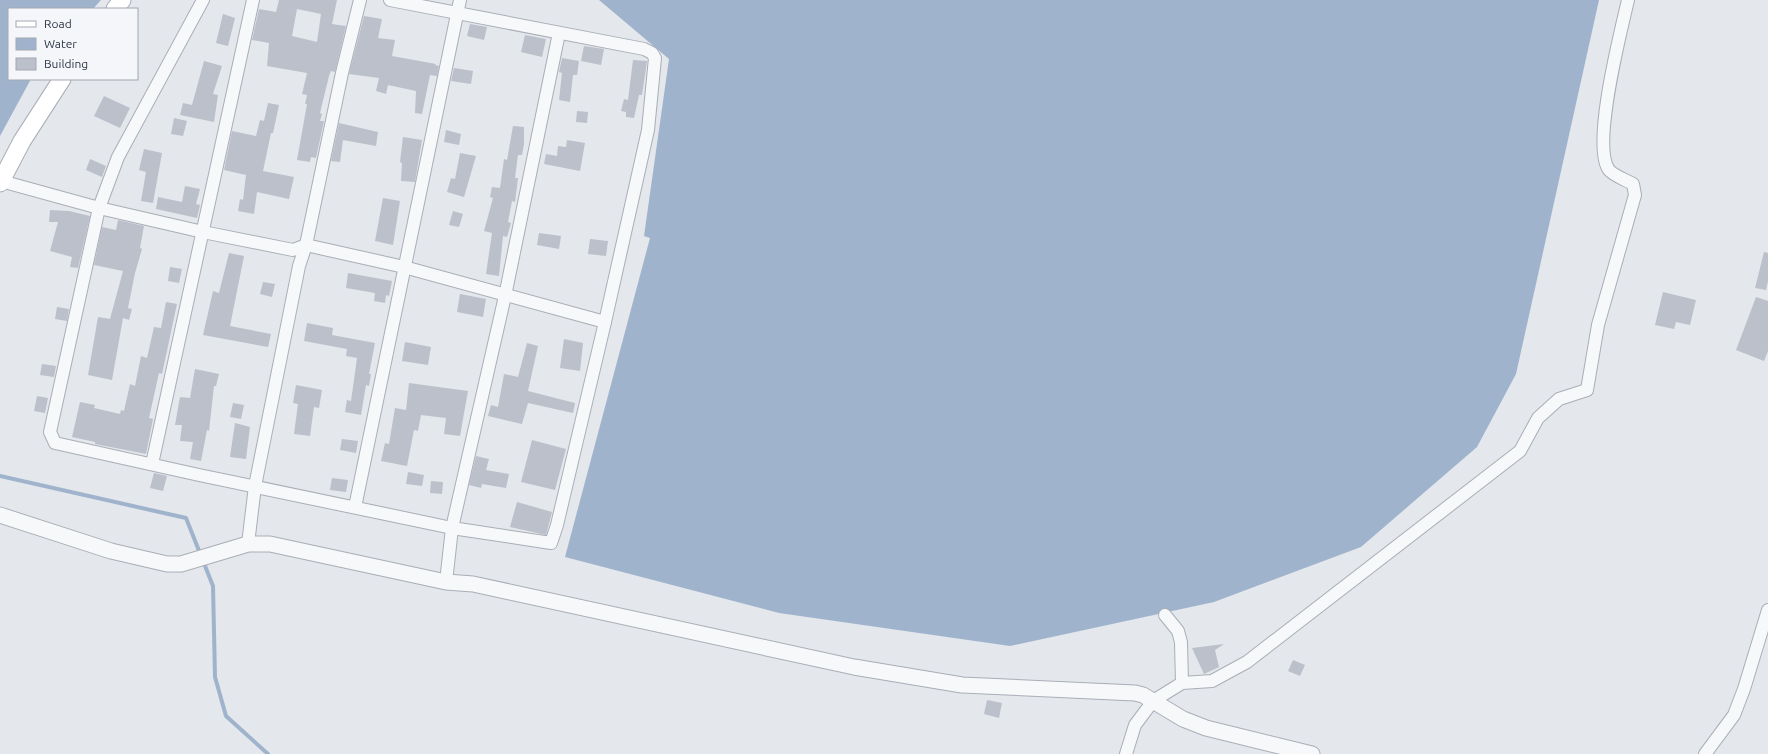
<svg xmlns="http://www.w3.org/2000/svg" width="1768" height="754" viewBox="0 0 1768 754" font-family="Ubuntu,sans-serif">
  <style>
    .water { fill: #9fb4cc }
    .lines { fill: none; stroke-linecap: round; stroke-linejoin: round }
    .stream { stroke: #9fb4cc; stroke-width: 4 }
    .building { fill: #bbc0ca; fill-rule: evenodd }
    .minor-casing { stroke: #a9aeb7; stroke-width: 14 }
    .tertiary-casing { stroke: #a9aeb7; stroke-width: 17 }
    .secondary-casing { stroke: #a9aeb7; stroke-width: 19 }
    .minor { stroke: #f7f8fa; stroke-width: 12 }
    .tertiary { stroke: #f7f8fa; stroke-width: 15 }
    .secondary { stroke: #fff; stroke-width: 17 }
  </style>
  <rect width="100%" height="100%" fill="#e4e7ec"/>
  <!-- water -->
  <g class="water">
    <path d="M0,0H101L93,9H9V79H31L0,136Z"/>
    <path d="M599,0H1599L1516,374L1477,447L1361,547L1214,602L1010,646L779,613L565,557L650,238L644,236L669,59Z"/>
  </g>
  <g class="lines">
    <!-- stream -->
    <path class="stream" d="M0,476L186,518L213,586L215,677L226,716L268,754"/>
  </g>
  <!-- building -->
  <g class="building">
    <path d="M279,0H337L332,24L346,26L335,72L331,71L329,76L320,113L322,114L320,121H324L316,158L311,157L310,162L297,160L307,104H305L307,95L302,94L307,73L267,66L269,43L252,40L259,9L276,12ZM297,9L321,14L317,42L292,36Z"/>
    <path d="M223,14L235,18L228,46L216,43Z"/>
    <path d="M364,16L382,19L378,38L395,40L392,56L436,64L435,65L439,66L437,76L430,75L422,114L415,113L416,91L388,85L386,94L376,91L379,78L349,74Z"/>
    <path d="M470,24L487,27L484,40L467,36Z"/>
    <path d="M525,35L546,39L542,57L521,52Z"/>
    <path d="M584,46L604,49L601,65L581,61Z"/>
    <path d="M562,58L579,61L577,75H573L570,102L559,100L562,73L559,72Z"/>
    <path d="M633,60L647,61L642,95H639L634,118L626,117V112L621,111L624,99L628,100Z"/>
    <path d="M204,61L222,66L213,94L218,95L214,122L180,115L183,103L192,105Z"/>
    <path d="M454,68L473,71L471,84L451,81Z"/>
    <path d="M104,96L130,108L120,128L94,116Z"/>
    <path d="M268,103L279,105L273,133H271L263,171L294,177L289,199L257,192L254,214L238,211L240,199L243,200L246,175L224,170L232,131L256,136L260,120L264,121Z"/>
    <path d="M577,111L588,112L587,123L576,122Z"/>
    <path d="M174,118L187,121L183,136L171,134Z"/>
    <path d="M339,123L378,132L376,146L343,140L340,162L331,161Z"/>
    <path d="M513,126L524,127V144L522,155H518L515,178H518L515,202L512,201L508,222L511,223L507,237L503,236L499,276L486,274L492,233L484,231L493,198L490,197L492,187L500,188L504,159L507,160Z"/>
    <path d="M446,130L461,134L459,145L444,142Z"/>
    <path d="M403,137L422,140L415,182L401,181L402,163L400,162Z"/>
    <path d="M567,140L585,143L580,171L544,164L546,154L557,156L558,146L566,147Z"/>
    <path d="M144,149L162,153L153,203L141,201L146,172L139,170Z"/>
    <path d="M460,153L476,156L464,197L447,192L451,178L455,179Z"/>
    <path d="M90,159L106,166L102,177L86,170Z"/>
    <path d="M185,186L200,189L196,204L200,205L197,218L156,209L158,197L182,202Z"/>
    <path d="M383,198L400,201L393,245L375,241Z"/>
    <path d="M50,210L69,211L90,216L78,268L70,267L72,257L50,251L58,222H49Z"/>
    <path d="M453,211L463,214L459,227L449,225Z"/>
    <path d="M118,220L144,226L140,248L142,249L135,273L128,308L132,309L129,320L123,318L112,380L88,375L98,317L110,319L123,271L94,265L102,227L116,230Z"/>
    <path d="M539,233L561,236L559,249L537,245Z"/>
    <path d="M590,239L608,241L606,256L588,254Z"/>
    <path d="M1764,252L1768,253V281L1766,290L1755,288Z"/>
    <path d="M229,253L244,256L230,326L271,334L268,347L203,335L213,291L219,293Z"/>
    <path d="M170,267L182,269L179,283L168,281Z"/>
    <path d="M348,273L392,281L389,296L386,295L385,303L374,301L375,293L346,288Z"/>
    <path d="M263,282L275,284L272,297L260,294Z"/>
    <path d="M1663,292L1696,300L1690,325L1676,322L1674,329L1655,325Z"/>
    <path d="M460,294L486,299L483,317L457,312Z"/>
    <path d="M1756,297L1768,301V351L1764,361L1736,350Z"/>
    <path d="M166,302L177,304L162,374L159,373L149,418L153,419L146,454L95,444V442L72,437L80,402L95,405L94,408L120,414L121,410L124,411L130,384L135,386L141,356L147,358L154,327L161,328Z"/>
    <path d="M57,307L69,309L67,321L55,319Z"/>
    <path d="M307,323L333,328L332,335L375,343L369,374H371L369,386L366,385L361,415L345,412L347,400L351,401L357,358L346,356L347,349L304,341Z"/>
    <path d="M564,339L583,343L580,371L560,368Z"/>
    <path d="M405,342L431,347L428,365L402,361Z"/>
    <path d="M527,343L538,346L528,391L575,403L573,413L528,403L522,424L488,416L491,405L498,407L504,374L518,377Z"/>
    <path d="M42,364L56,366L54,377L40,375Z"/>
    <path d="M195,369L219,374L216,386H214L209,431L207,430L201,461L190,459L193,442L180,441L182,425H175L180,397L190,398Z"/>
    <path d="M409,383L468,391L460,436L444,434L446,418L421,415L418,431L414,430L407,466L381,461L385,443L389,444L395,408L406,410Z"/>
    <path d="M296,385L322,390L319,408L314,407L310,436L294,434L298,404L293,403Z"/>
    <path d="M37,396L48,398L45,413L34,411Z"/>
    <path d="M233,403L244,405L241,419L230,417Z"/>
    <path d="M235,423L250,427L246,459L230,457Z"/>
    <path d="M342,439L358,441L356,453L340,450Z"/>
    <path d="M532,440L566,449L555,490L521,482Z"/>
    <path d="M476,456L489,459L486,470L509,474L506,488L482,484L481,488L469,485Z"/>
    <path d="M408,472L424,475L422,486L406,484Z"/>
    <path d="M154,473L167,476L163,491L150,488Z"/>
    <path d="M332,478L348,480L346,492L330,490Z"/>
    <path d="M431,481L443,482L442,494L430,493Z"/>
    <path d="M517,502L552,512L546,535L510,527Z"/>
    <path d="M1224,644L1215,650L1219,667L1204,674L1192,648Z"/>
    <path d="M1293,660L1305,665L1300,676L1288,671Z"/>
    <path d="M987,700L1002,703L999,718L984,714Z"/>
  </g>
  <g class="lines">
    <!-- minor casing -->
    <g class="minor-casing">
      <g id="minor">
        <path d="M203,0L118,157L99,208L50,432L55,443L199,475L452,528L551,543L557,525L605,322L648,130L655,58L652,53L644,49L390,0"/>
        <path d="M1,181L99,208L203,232L293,250L306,245L404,267L605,322"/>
        <path d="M152,464L253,0"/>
        <path d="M355,507L460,0"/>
        <path d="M248,544L255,486L299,266L306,245L342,73L360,0"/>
        <path d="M446,582L452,528L505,296L559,33"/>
        <path d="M1165,615L1178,631L1181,642L1182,683"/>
        <path d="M1126,754L1135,725L1153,701L1182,683L1212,681L1247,662L1520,451L1538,418L1559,399L1587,390L1598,325L1635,195L1633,184C1626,180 1614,176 1609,170C1591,146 1621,31 1628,0"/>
        <path d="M1705,754L1734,715L1744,689L1768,610"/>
      </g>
    </g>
    <!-- tertiary casing -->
    <g class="tertiary-casing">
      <path id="tertiary" d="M0,515L111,551L167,564H181L248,544H270L446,582L473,584L854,667L962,685L1135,693L1143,695L1183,719L1206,728L1312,754"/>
    </g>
    <!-- secondary casing -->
    <g class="secondary-casing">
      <g id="secondary">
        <path d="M115,9L122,0"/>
        <path d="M0,183L22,141L62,79"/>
      </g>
    </g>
    <!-- minor -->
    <use href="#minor" class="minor"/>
    <!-- tertiary -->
    <use href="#tertiary" class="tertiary"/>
    <!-- secondary -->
    <use href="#secondary" class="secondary"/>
  </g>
  <!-- legend -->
  <rect x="8" y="8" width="130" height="72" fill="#f4f6f9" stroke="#a4a8b1"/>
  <rect x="16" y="21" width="20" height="6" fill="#ffffff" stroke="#a4a8b1"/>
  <text x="44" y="28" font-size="12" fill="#2b3445">Road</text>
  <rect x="16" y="38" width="20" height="12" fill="#9fb4cc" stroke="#a4a8b1"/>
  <text x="44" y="48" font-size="12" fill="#2b3445">Water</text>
  <rect x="16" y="58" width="20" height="12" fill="#bbc0ca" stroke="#a4a8b1"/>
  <text x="44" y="68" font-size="12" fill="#2b3445">Building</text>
</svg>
